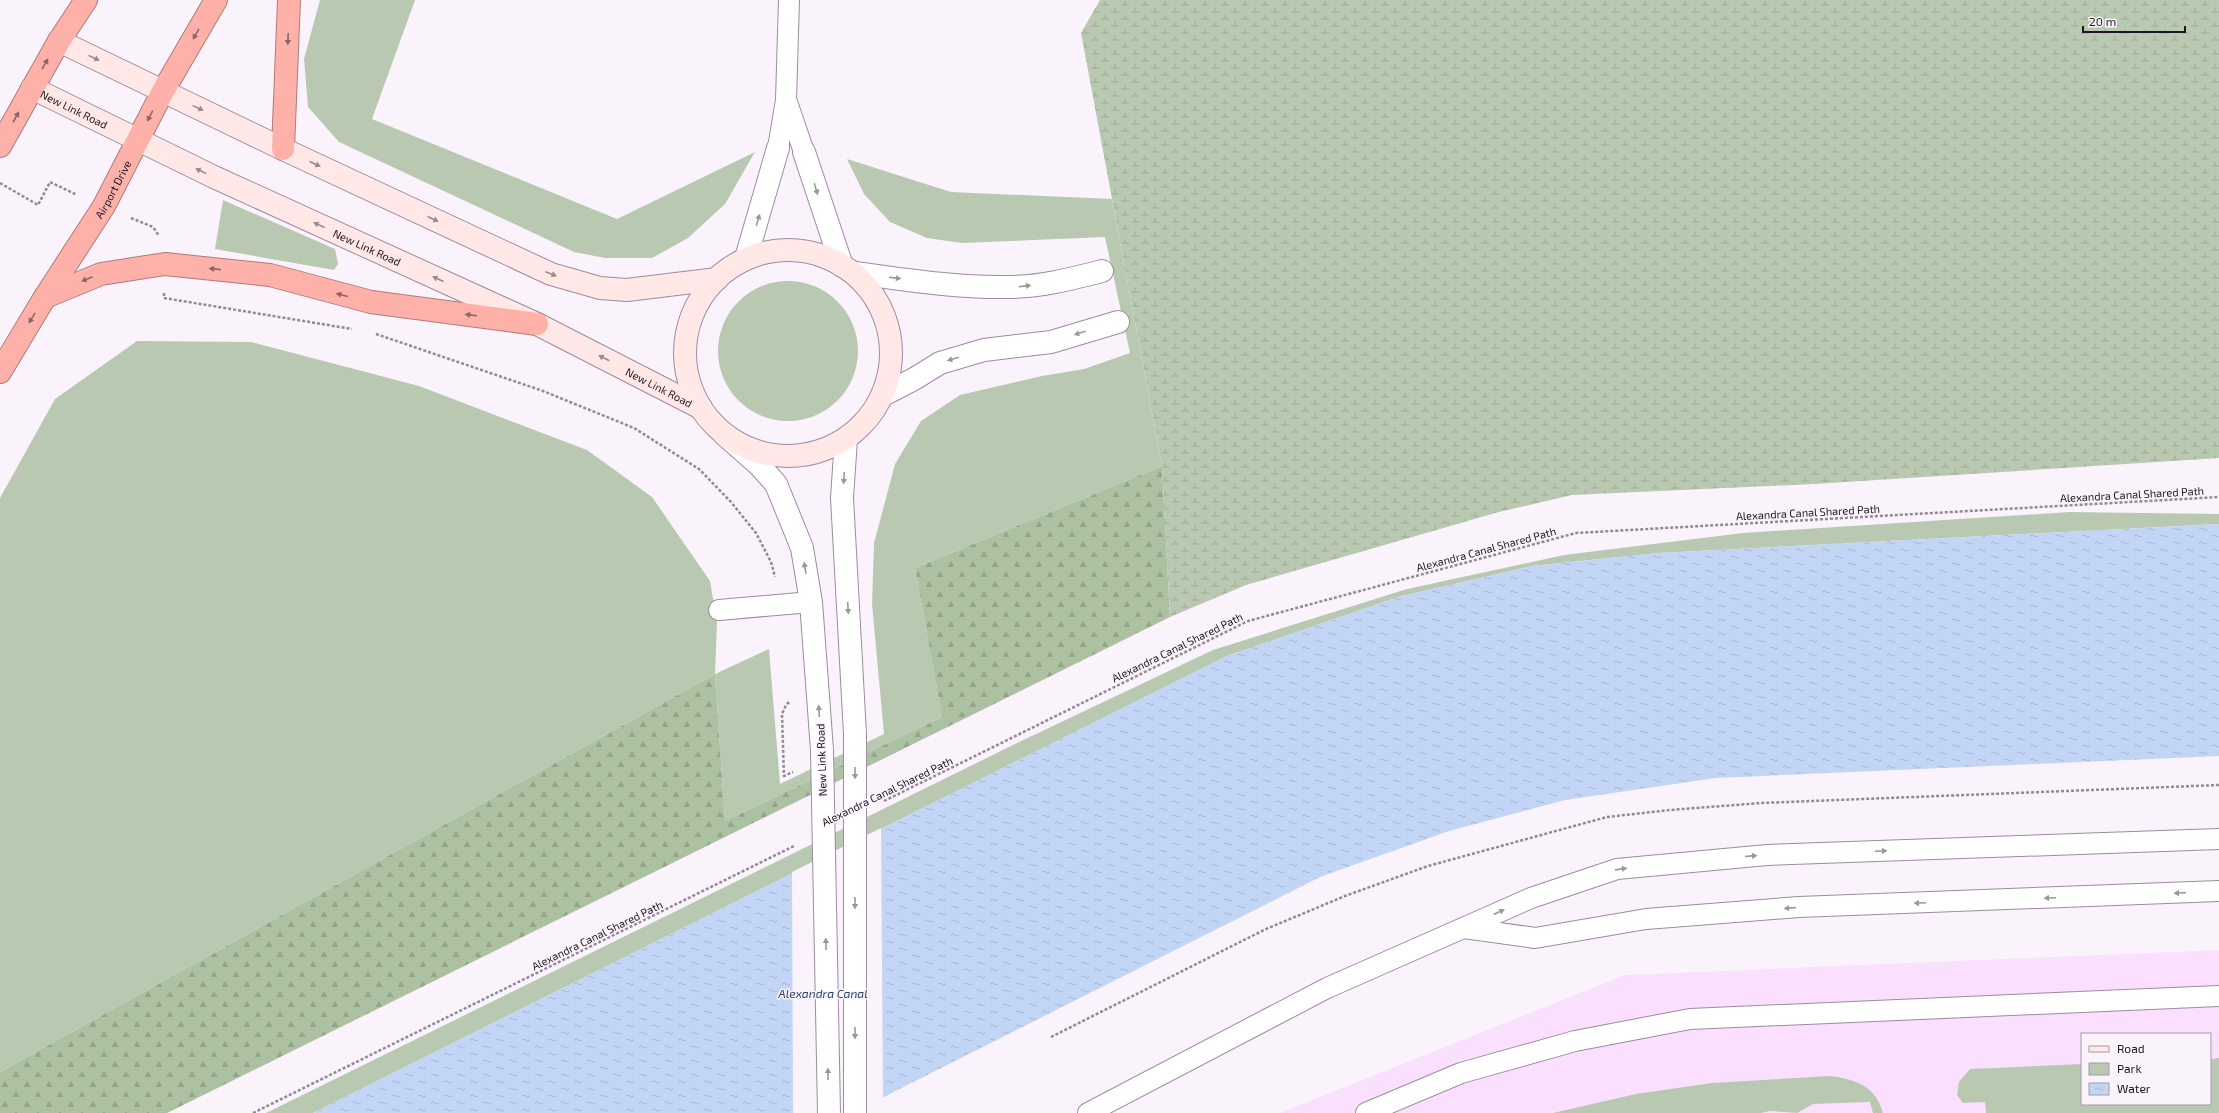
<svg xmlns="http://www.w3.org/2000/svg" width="2219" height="1113" viewBox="0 0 2219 1113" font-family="'Exo 2',sans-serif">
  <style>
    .built { fill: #fae0fe; fill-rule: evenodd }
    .green { fill: #b9c9b1 }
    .forest { fill: url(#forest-firs) }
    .wetland { fill: url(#wetland-marsh) }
    .water { fill: url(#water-ripples) }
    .pier { fill: #fbf3fc }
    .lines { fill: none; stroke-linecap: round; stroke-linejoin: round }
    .lane-casing { stroke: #9d8ba0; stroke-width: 22 }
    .street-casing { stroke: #9d8ba0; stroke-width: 24 }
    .secondary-casing { stroke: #9d8ba0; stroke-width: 24 }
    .highway-casing { stroke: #b07b79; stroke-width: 24 }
    .path { stroke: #928a93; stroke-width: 2.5; stroke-dasharray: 3 2; stroke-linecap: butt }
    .lane { stroke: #fff; stroke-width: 20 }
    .street { stroke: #fff; stroke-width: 22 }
    .secondary { stroke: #ffe8e5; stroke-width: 22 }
    .highway { stroke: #feb1a9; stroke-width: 22 }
    .street-bridge-casing { stroke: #9d8ba0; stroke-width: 24; stroke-linecap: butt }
    .street-bridge { stroke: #fff; stroke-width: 22 }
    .oneway { fill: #8e6464 }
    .oneway2 { fill: #9a8a8c }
    .oneway3 { fill: #9a979a }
    .labels { text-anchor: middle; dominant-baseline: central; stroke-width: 3; stroke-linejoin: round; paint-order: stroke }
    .street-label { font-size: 11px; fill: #1e171f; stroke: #fbf3fc }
    .water-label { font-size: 12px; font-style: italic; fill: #2c466f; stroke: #fbf3fc }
  </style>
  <defs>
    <pattern id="forest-firs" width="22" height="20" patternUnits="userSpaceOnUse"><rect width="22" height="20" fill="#acc1a2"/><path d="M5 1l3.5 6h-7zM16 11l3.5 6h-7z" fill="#94a58b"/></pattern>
    <pattern id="wetland-marsh" width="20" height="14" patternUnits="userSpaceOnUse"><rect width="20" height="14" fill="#b9c9b1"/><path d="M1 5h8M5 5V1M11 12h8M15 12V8" fill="none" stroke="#9fac98"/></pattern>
    <pattern id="water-ripples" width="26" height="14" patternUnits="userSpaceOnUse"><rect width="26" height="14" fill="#c2d5f4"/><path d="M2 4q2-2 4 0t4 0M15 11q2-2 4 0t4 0" fill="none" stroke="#a6b6d1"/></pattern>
  </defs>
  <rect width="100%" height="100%" fill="#fbf3fc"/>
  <!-- built -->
  <path class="built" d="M2219,950V1113H1280L1625,975ZM2082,1034H2210V1104H2082Z"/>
  <!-- green -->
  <g class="green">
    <path d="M320,0H415L372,119L617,219L755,152L725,204L688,238L652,258H605L574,252L339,142L308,107L304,59Z"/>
    <path d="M847,159L951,192L1112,199L1162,466L915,568L942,717L725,821L715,674L0,1072V498L55,399L137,341L251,342L419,386L587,450L652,497L710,581L717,623L715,674L769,649L780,784L884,734L872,604L874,543L895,464L921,421L960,395L1042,376L1084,369L1130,353L1105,237L962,243L927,238L890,222L864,194Z"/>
    <path d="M223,200L335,249L338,264L334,270L215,249Z"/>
    <circle cx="788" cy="351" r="70"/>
    <path d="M2070,512L2219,514V524L1659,553L1532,566L1398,597L1227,656L313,1113H266L1017,743L1213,650L1407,589L1564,555L1743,533Z"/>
    <path d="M2219,1058V1113H1986L1985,1102L1963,1103L1957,1095L1959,1082L1970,1069L2082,1064V1104H2210V1059Z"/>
    <path d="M1830,1076C1855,1079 1876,1086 1883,1113H1873L1870,1102L1813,1104L1797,1113L1770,1111L1761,1113H1553L1636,1094L1712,1083Z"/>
  </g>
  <!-- forest -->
  <path class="forest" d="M1162,466L1170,617L167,1113H0V1072L715,674L725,821L942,717L915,568Z"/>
  <!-- wetland -->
  <path class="wetland" d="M1100,0H2219V458L1814,484L1572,495L1499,512L1246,585L1170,617L1162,466L1081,33Z"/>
  <!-- water -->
  <path class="water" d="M2219,524V756L1716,778L1565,800L1449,831L1320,877L852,1113H313L1227,656L1398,597L1532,566L1659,553Z"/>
  <!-- pier -->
  <path class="pier" d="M881,828L883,1100L856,1113H793L792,872Z"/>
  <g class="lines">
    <!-- lane casing -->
    <g class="lane-casing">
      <g id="lane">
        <path d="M787,102L804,152"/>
        <path d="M778,148L786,100L789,0"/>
        <path d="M719,610L811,602"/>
        <path d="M1464,928L1535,938L1646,919L1799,907L2219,891"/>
        <path d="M1088,1113L1327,988L1531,898L1617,869L1767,855L2219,839"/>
        <path d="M1366,1113L1461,1073L1575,1041L1690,1019L2219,996"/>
      </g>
    </g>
    <!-- street casing -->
    <g class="street-casing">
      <g id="street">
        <path d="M804,152L842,266"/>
        <path d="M746,258L778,148"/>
        <path d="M856,273C907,280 958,288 1009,287C1040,287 1071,279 1102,271"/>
        <path d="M883,395L914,379L940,363L984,350L1051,342L1118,322"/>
        <path d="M725,435L759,465L776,484L802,548L811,602L822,750"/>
        <path d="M846,439L842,498L855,734"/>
      </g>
    </g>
    <!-- secondary casing -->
    <g class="secondary-casing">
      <g id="secondary">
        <path d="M59,41L283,149L551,274L600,288L627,290L717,279"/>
        <path id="s1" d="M32,88L214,177L537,324L701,408"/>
        <circle cx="788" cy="353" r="103"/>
      </g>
    </g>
    <!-- highway casing -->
    <g class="highway-casing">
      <g id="highway">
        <path d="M0,146L59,41L86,0"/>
        <path d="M283,149L289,0"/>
        <path d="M45,297L101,274L165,264L270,275L371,302L537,324"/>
        <path id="s2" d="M0,372L45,297L104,206L163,91L216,0"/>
      </g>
    </g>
    <!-- path -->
    <g class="path">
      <path d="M0,183L38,205L50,182L77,195"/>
      <path d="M131,218L153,227L159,236"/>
      <path d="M164,293V298L352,329"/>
      <path d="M376,334L543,391L634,428L699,469L731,502L756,533L771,562L775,577"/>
      <path d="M789,702L786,705L782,714L784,776L793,772"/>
      <path d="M884,801L1248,621L1576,533L2219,497"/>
      <path d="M1051,1037L1266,929L1345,896L1428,866L1607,817L1670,810L1761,803L2219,785"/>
      <path d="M253,1113L794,846"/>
    </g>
    <!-- lane -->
    <use href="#lane" class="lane"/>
    <!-- street -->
    <use href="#street" class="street"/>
    <!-- secondary -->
    <use href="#secondary" class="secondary"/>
    <!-- highway -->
    <use href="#highway" class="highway"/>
    <!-- street-bridge casing -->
    <g class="street-bridge-casing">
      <g id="street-bridge">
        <path d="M822,750L829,1113"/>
        <path d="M855,1113V734"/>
      </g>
    </g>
    <!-- street-bridge -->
    <use href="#street-bridge" class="street-bridge"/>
  </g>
  <!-- one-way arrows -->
  <defs><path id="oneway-solid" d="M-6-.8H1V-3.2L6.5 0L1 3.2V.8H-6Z"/></defs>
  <g class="oneway">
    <use href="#oneway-solid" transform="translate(196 34) rotate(120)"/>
    <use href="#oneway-solid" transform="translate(288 39) rotate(92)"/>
    <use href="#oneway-solid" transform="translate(45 64) rotate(-60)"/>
    <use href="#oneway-solid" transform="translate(150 116) rotate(117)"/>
    <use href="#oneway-solid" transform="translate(16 117) rotate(-61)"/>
    <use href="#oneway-solid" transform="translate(215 269) rotate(-174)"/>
    <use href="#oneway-solid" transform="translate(87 279) rotate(157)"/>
    <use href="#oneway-solid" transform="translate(342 295) rotate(-165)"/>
    <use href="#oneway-solid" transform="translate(471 315) rotate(-173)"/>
    <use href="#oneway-solid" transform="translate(32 318) rotate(121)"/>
  </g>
  <g class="oneway2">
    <use href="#oneway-solid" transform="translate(94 58) rotate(26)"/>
    <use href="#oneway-solid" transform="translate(198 108) rotate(26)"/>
    <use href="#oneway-solid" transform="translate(315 164) rotate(25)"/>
    <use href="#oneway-solid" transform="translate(201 171) rotate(-154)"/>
    <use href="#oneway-solid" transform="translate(433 219) rotate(25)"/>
    <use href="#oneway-solid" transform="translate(319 225) rotate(-156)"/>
    <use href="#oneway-solid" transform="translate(551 274) rotate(21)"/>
    <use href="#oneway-solid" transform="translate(438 279) rotate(-156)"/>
    <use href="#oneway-solid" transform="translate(604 358) rotate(-153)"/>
  </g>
  <g class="oneway3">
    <use href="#oneway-solid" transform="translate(816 189) rotate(73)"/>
    <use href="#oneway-solid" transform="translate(758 220) rotate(-73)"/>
    <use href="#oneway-solid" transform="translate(895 278) rotate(7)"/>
    <use href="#oneway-solid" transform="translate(1025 286) rotate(-7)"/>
    <use href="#oneway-solid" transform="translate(1080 333) rotate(163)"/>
    <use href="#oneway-solid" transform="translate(953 359) rotate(164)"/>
    <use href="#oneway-solid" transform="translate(844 478) rotate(94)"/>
    <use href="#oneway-solid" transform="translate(805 568) rotate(-100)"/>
    <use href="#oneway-solid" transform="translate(848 608) rotate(87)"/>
    <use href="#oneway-solid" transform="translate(819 711) rotate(-94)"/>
    <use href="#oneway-solid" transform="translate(855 773) rotate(90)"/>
    <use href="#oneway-solid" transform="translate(1881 851) rotate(-2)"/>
    <use href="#oneway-solid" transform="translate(1751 856) rotate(-5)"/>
    <use href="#oneway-solid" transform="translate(1621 869) rotate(-8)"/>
    <use href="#oneway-solid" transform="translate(2180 893) rotate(178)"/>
    <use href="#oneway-solid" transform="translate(2050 898) rotate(178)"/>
    <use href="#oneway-solid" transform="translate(855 903) rotate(90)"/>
    <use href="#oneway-solid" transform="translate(1920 903) rotate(178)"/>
    <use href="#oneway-solid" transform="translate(1790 908) rotate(175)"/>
    <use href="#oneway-solid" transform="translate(1499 912) rotate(-24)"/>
    <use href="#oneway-solid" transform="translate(826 944) rotate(-91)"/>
    <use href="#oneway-solid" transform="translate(855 1033) rotate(90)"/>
    <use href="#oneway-solid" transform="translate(828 1074) rotate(-91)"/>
  </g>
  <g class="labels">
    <!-- street labels -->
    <g class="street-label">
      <text stroke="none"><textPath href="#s1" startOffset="47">New Link Road</textPath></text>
      <text stroke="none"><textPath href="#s2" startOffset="215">Airport Drive</textPath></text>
      <text stroke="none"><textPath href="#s1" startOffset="371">New Link Road</textPath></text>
      <text stroke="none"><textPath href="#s1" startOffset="695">New Link Road</textPath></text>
      <text transform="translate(2132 494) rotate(-3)">Alexandra Canal Shared Path</text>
      <text transform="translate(1808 512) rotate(-3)">Alexandra Canal Shared Path</text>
      <text transform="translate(1486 549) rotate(-15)">Alexandra Canal Shared Path</text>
      <text transform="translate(1177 647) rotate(-26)">Alexandra Canal Shared Path</text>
      <text transform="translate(821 760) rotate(-92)">New Link Road</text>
      <text transform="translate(887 791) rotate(-26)">Alexandra Canal Shared Path</text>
      <text transform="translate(597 935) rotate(-26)">Alexandra Canal Shared Path</text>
    </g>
    <!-- water labels -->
    <g class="water-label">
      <text x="823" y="993">Alexandra Canal</text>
    </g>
  </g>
  <!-- legend -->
  <rect x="2081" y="1033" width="130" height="72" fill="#fbf3fc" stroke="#a39ba4"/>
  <rect x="2089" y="1046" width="20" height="6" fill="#ffe8e5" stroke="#a39ba4"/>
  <text x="2117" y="1053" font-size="12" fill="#1e171f">Road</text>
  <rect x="2089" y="1063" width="20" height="12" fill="#b9c9b1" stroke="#a39ba4"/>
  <text x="2117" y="1073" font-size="12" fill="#1e171f">Park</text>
  <rect x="2089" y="1083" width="20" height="12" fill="url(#water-ripples)" stroke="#a39ba4"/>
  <text x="2117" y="1093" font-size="12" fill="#1e171f">Water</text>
  <!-- scale -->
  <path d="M2083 26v6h102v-6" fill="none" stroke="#1e171f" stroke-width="2"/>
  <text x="2089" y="26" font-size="12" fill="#1e171f" stroke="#fbf3fc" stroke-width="3" paint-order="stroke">20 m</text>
</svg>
